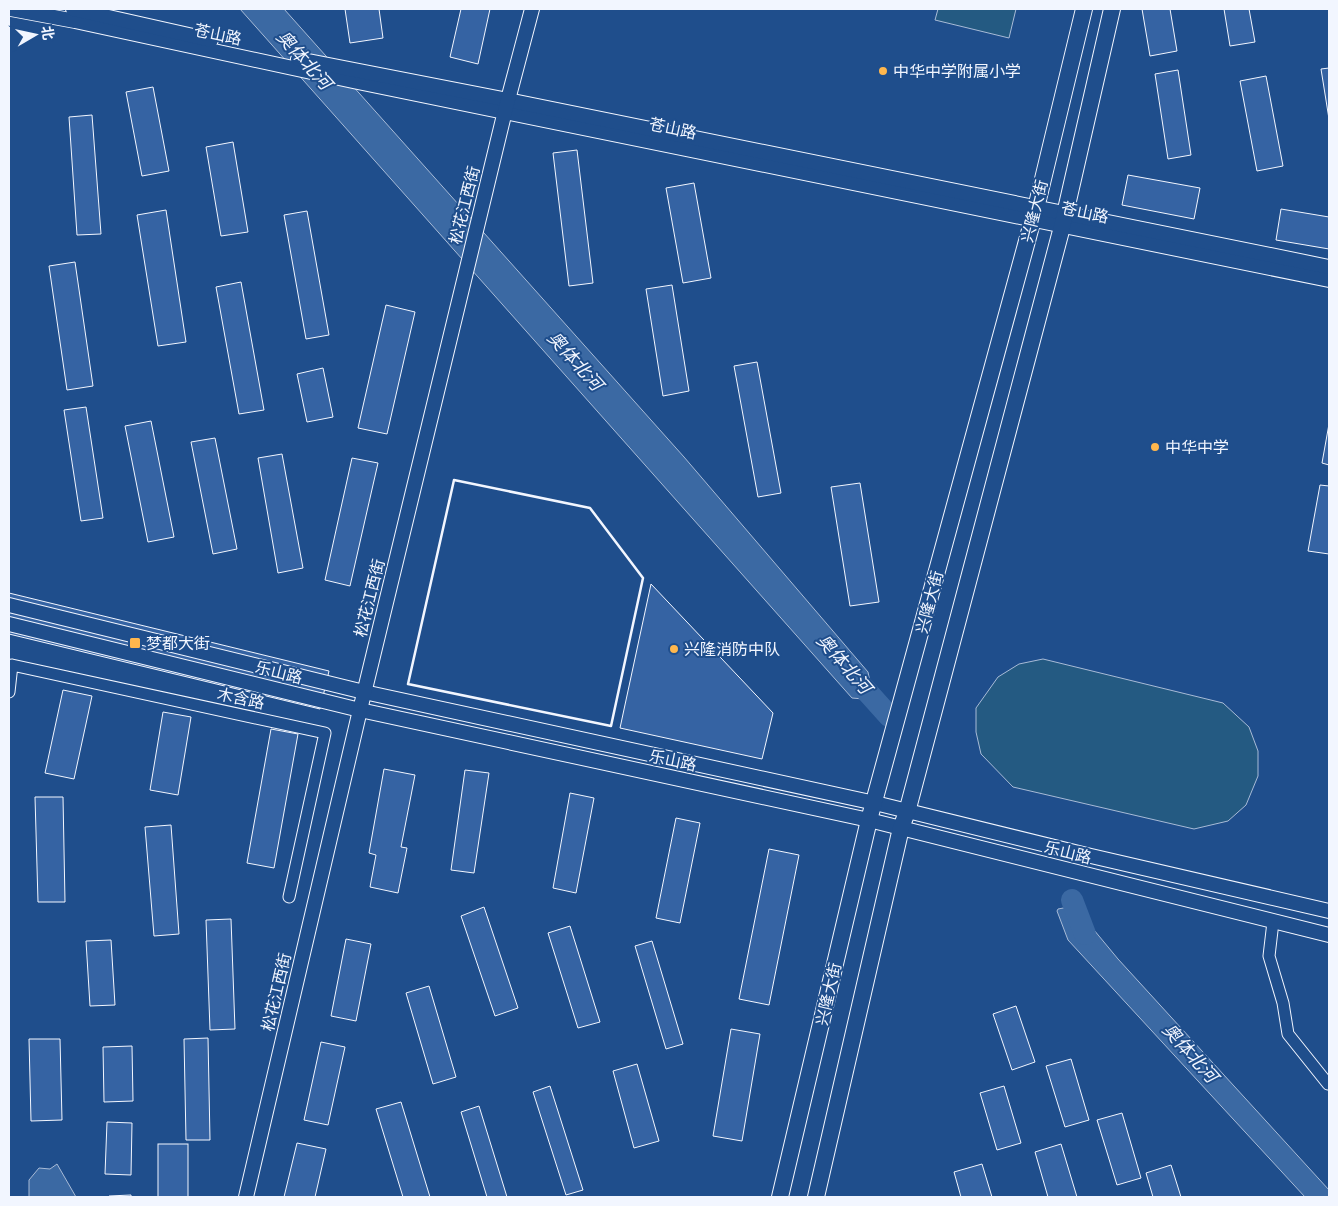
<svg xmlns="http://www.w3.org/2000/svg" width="1338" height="1206" viewBox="0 0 1338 1206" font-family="'Libre Baskerville','Noto Sans SC',serif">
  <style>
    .green { fill: #245a82; stroke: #a8bbd7 }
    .water { fill: #3b69a3; stroke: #a8bbd7 }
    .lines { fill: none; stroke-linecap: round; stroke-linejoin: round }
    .river { stroke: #3b69a3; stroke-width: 22 }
    .building { fill: #3563a3; stroke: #f2f6ff }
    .minor-casing { stroke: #f2f6ff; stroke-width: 13 }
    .tertiary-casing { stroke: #f2f6ff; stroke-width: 16 }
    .secondary-casing { stroke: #f2f6ff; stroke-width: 18 }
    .minor { stroke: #1f4e8c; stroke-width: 11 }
    .tertiary { stroke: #1f4e8c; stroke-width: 14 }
    .secondary { stroke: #1f4e8c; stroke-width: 16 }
    .wall { stroke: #f2f6ff; stroke-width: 2.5 }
    .poi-dot { fill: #ffb74d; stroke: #1f4e8c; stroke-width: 2 }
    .labels { text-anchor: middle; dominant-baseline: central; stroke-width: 4; stroke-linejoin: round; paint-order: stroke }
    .street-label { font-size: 16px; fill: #f2f6ff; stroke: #1f4e8c }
    .poi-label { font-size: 16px; fill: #f2f6ff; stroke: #1f4e8c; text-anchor: start }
    .water-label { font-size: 18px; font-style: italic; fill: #f2f6ff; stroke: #1f4e8c }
  </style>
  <rect width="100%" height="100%" fill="#1f4e8c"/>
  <!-- green -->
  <g class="green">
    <path d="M938,9H1016L1009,38L935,20Z"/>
    <path d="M1043,659L1223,703L1249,727L1258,751V776L1246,805L1228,821L1194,829L1013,787L981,754L976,732V708L998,677L1019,664Z"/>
  </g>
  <!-- water -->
  <g class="water">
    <path d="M240,9H284L684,457L868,672L874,700L852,698Z"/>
    <path d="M1074,906L1086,915L1094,930L1118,959L1329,1190V1197H1305L1068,940L1057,911L1058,909Z"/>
    <path d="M57,1164L76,1197H29V1180L39,1168L50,1169Z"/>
  </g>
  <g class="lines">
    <!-- river -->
    <g class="river">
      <path d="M854,677L889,716"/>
      <path d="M1072,900L1085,934"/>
    </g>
  </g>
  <!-- building -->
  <g class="building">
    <path d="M345,9H379L383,38L350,43Z"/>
    <path d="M461,9H490L478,64L450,57Z"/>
    <path d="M1142,9H1170L1177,51L1150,56Z"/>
    <path d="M1224,9H1249L1255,42L1230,46Z"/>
    <path d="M1329,68V119L1321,69Z"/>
    <path d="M1178,70L1191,155L1168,159L1155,74Z"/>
    <path d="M1266,76L1283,166L1257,171L1240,81Z"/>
    <path d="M153,87L169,171L142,176L126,92Z"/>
    <path d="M92,115L101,234L77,235L69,117Z"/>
    <path d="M233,142L248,232L221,236L206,147Z"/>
    <path d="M577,150L593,283L569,286L553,153Z"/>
    <path d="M1128,175L1200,188L1194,219L1122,205Z"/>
    <path d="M694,183L711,278L683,283L666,188Z"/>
    <path d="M1281,209L1329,217V249L1276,240Z"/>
    <path d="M166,210L186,342L158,346L137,215Z"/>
    <path d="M307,211L329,335L306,339L284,215Z"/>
    <path d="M75,262L93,386L67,390L49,266Z"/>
    <path d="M241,282L264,410L239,414L216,287Z"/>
    <path d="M672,285L689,391L663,396L646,289Z"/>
    <path d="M386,305L415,312L387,434L358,428Z"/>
    <path d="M757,362L781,493L758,497L734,366Z"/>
    <path d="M323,368L333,417L307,422L297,374Z"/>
    <path d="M86,407L103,518L81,521L64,410Z"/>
    <path d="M151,421L174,537L148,542L125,426Z"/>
    <path d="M1329,424V465L1322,463Z"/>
    <path d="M215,438L237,549L213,554L191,442Z"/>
    <path d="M282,454L303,568L278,573L258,458Z"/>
    <path d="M352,458L378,463L350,586L325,580Z"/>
    <path d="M860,483L879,602L850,606L831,487Z"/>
    <path d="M1320,485L1329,486V554L1308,551Z"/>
    <path d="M651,584L773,713L762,759L620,728Z"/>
    <path d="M9,593L329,671L320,709L9,634Z"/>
    <path d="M63,690L92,696L74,779L45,773Z"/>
    <path d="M163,712L191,717L178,795L150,790Z"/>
    <path d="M271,729L298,734L274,868L247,863Z"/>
    <path d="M384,769L415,775L401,847L407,848L398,893L370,887L376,855L369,853Z"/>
    <path d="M465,770L489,773L474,873L451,870Z"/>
    <path d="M570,793L594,798L576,893L553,888Z"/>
    <path d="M35,797H63L65,902H38Z"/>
    <path d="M676,818L700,823L680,923L656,918Z"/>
    <path d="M171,825L179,934L154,936L145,827Z"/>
    <path d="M769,849L799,855L769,1005L739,999Z"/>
    <path d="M484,907L518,1008L495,1016L461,916Z"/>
    <path d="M231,919L235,1029L210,1030L206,920Z"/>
    <path d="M570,926L600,1022L578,1028L548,933Z"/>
    <path d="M346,939L371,944L356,1021L331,1016Z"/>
    <path d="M111,940L115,1005L90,1006L86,941Z"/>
    <path d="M652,941L683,1044L666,1049L635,946Z"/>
    <path d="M429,986L456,1077L433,1084L406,993Z"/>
    <path d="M1016,1006L1035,1062L1012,1070L993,1014Z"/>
    <path d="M731,1029L760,1034L742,1141L713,1136Z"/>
    <path d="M208,1038L210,1140H186L184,1039Z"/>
    <path d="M29,1039H60L62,1120L31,1121Z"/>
    <path d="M321,1042L345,1047L328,1125L304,1120Z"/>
    <path d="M132,1046L133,1101L104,1102L103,1047Z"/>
    <path d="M1071,1059L1089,1120L1065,1127L1046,1066Z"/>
    <path d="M637,1064L659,1141L634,1148L613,1071Z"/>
    <path d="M550,1086L583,1190L566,1195L533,1092Z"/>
    <path d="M1004,1086L1021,1143L997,1150L980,1093Z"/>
    <path d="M401,1102L430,1197H403L376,1109Z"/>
    <path d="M479,1106L507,1197H487L461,1112Z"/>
    <path d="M1122,1113L1141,1178L1117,1185L1097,1120Z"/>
    <path d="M107,1122L132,1123L131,1175L105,1174Z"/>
    <path d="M297,1143L326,1149L315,1197H284Z"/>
    <rect x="158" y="1144" width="30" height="53"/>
    <path d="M1061,1144L1077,1197H1048L1035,1152Z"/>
    <path d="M982,1164L992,1197H961L954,1172Z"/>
    <path d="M1171,1165L1181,1197H1153L1146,1173Z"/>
    <path d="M131,1195V1197H109V1196Z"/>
  </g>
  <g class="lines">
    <!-- minor casing -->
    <g class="minor-casing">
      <g id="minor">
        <path d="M9,692L12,665L325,733L289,897"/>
        <path d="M1273,922L1269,956L1283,1003L1288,1034L1328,1084"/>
      </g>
    </g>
    <!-- tertiary casing -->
    <g class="tertiary-casing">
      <g id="tertiary">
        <path d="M11,9L75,21L353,81L1329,280"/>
        <path d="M73,9L211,40"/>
        <path d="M298,59L508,100L1329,267"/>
        <path d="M9,605L364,692L875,803L1091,856L1329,911"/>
        <path d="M9,624L360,710L869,820L1329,935"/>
        <path d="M246,1197L360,710L505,111L532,9"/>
      </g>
    </g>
    <!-- secondary casing -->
    <g class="secondary-casing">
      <g id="secondary">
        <path d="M780,1197L869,820L1036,208L1084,9"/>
        <path d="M816,1197L901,828L907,812L1062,227L1112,9"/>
      </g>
    </g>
    <!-- minor -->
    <use href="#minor" class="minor"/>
    <!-- tertiary -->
    <use href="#tertiary" class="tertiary"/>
    <!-- secondary -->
    <use href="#secondary" class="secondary"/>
    <!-- wall -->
    <path class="wall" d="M454,480L590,508L643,578L611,726L408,684Z"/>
  </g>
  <!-- markers -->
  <g class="poi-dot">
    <circle cx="883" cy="71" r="5"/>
    <circle cx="1155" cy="447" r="5"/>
    <rect x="129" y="637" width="12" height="12" rx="2.5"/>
    <circle cx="674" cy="649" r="5"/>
  </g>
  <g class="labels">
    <!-- street labels -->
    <g class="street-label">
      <text transform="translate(218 34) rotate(12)">苍山路</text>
      <text transform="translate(673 128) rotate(12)">苍山路</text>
      <text transform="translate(464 205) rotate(-76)">松花江西街</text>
      <text transform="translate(1034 211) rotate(-76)">兴隆大街</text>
      <text transform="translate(1085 212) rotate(12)">苍山路</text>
      <text transform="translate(369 598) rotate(-76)">松花江西街</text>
      <text transform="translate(929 602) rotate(-75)">兴隆大街</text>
      <text transform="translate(279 672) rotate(14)">乐山路</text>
      <text transform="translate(241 698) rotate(12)">木含路</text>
      <text transform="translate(673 760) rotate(12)">乐山路</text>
      <text transform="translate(1068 852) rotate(14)">乐山路</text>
      <text transform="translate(276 992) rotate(-77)">松花江西街</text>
      <text transform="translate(828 994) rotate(-77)">兴隆大街</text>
    </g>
    <!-- poi labels -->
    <g class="poi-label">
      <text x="893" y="71">中华中学附属小学</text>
      <text x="1165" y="447">中华中学</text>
      <text x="146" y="643">梦都大街</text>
      <text x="684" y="649">兴隆消防中队</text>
    </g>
    <!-- water labels -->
    <g class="water-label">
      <text transform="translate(304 60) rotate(48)">奥体北河</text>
      <text transform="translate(575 361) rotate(48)">奥体北河</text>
      <text transform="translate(844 664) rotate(49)">奥体北河</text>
      <text transform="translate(1190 1053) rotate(48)">奥体北河</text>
    </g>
  </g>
  <!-- border -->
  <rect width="1338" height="1206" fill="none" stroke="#f2f6ff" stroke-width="20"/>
  <!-- north arrow -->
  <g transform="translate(35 35) rotate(81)" stroke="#1f4e8c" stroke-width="4" paint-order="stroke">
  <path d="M0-4L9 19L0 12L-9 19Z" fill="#f2f6ff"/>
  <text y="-8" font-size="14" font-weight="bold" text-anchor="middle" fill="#f2f6ff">北</text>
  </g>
</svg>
